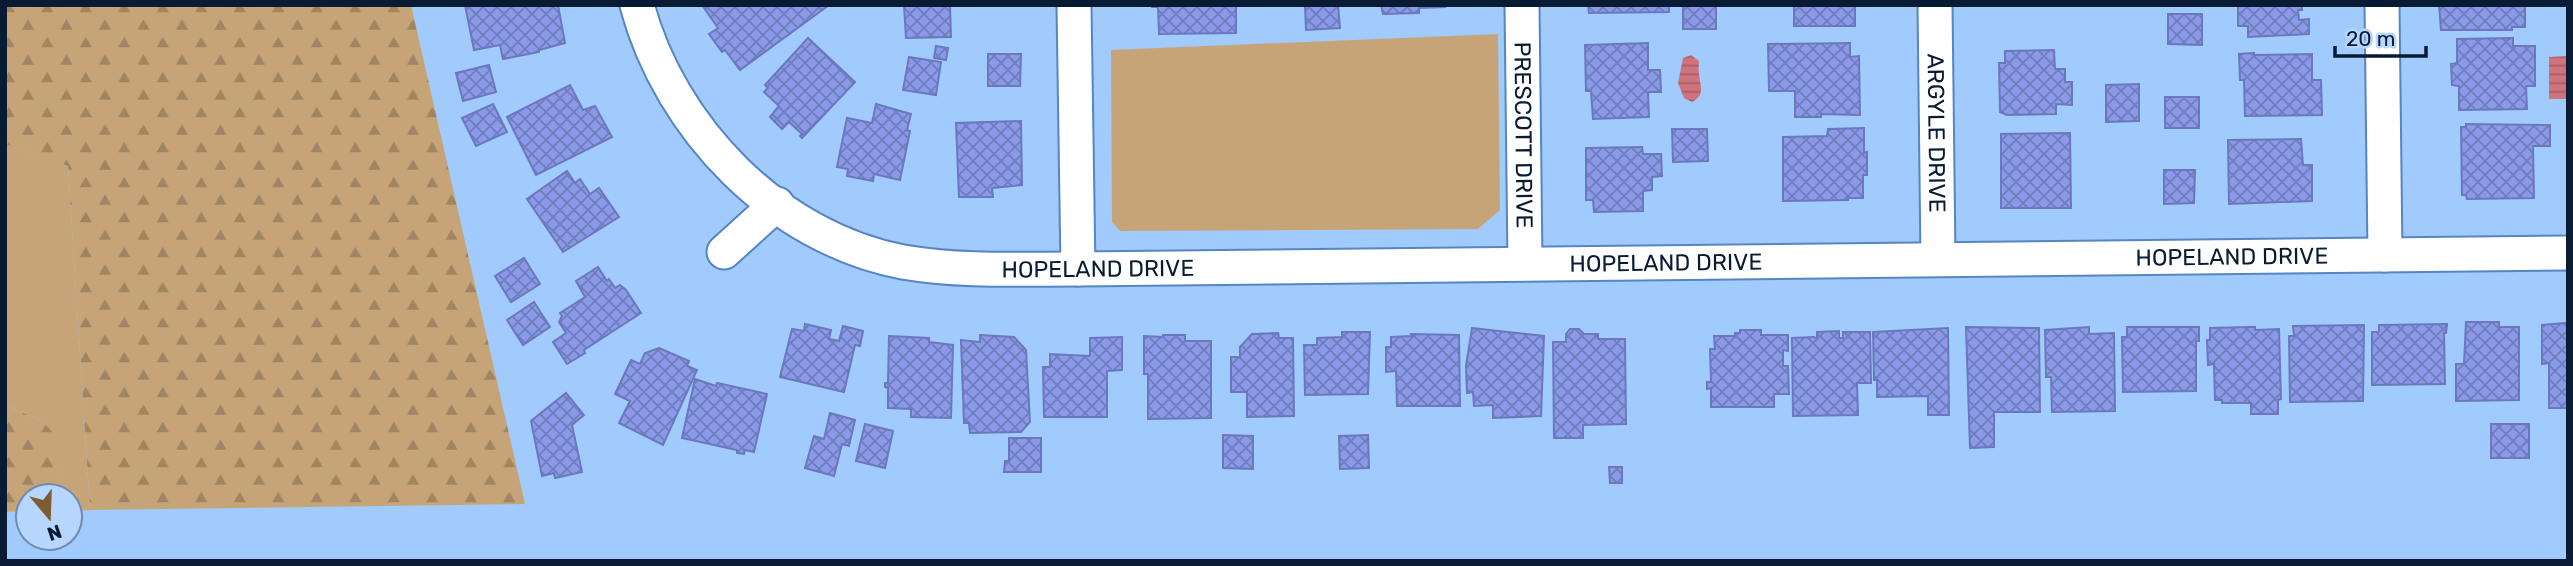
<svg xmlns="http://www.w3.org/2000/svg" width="2573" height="566" viewBox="0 0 2573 566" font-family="Rubik,sans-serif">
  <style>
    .grass { fill: #c7a477 }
    .forest { fill: url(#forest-firs) }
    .water { fill: url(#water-rules) }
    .building { fill: url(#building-cross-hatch); stroke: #6b78bd; stroke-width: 2 }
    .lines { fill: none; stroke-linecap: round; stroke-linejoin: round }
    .minor-casing { stroke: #5586c3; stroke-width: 37 }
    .minor { stroke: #fff; stroke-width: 33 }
    .labels { text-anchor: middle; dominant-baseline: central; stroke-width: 6; stroke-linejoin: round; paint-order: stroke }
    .street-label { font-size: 23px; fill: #081b33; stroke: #b7d6fd }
  </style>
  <defs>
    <pattern id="forest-firs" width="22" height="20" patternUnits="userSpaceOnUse" patternTransform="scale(1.75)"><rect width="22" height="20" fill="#c7a477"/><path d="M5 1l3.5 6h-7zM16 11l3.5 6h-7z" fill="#a08562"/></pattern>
    <pattern id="water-rules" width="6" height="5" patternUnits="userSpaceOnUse" patternTransform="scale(1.75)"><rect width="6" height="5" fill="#cf737c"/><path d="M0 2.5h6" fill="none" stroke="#a65e66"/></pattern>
    <pattern id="building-cross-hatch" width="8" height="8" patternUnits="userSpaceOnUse" patternTransform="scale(1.75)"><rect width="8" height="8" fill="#8a9ae8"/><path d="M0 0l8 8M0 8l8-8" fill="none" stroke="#6f7dbd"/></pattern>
  </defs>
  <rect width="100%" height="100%" fill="#a1cafd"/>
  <!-- grass -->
  <g class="grass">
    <path d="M1498,34L1500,210L1478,229L1120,231L1112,222L1111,50Z"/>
    <path d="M5,144L68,165L90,510L70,511V496H51L64,471L42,421L5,405Z"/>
  </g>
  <!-- forest -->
  <g class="forest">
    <path d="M5,5H411L525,504L90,510L68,166L5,144Z"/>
    <path d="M5,405L42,421L57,437L64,472L51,496H28V511L5,512Z"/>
  </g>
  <!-- water -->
  <g class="water">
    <path d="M1691,55L1699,61C1699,65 1698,69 1699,74C1700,86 1706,95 1692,102L1684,98L1678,83L1683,58Z"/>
    <path d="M2568,56V99H2549V57Z"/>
  </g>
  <!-- building -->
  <g class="building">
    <path d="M465,5H558L565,43L539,50V52L503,59L500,45L474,50Z"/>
    <path d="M702,5H829L740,70L725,50L722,52L709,34L718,28Z"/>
    <path d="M904,5H950L951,37L906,38Z"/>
    <path d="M1152,5H1236V33L1159,34L1158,7H1152Z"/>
    <path d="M1305,5H1338L1340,28L1306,30Z"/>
    <path d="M1381,5H1445V7L1419,8V13L1383,14Z"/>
    <path d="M1588,5H1669V12L1589,13Z"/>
    <rect x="1683" y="5" width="33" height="24"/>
    <rect x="1794" y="5" width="61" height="21"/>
    <path d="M2302,5V10H2298L2299,20L2309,19V34L2248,37V26H2238V6Z"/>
    <path d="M2439,5H2525V27H2512V30H2441Z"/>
    <path d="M2168,14H2202V45L2168,44Z"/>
    <path d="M808,38L855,82L802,138L800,136L802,134L789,122L782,129L770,117L779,106L764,92L768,88L765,85Z"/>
    <path d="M2513,38V46H2535V86H2526L2527,109L2459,110V86L2452,85L2451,64L2457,63V39Z"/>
    <path d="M1648,43V70H1660L1661,92H1648L1649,117L1593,119L1591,91H1586L1585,45Z"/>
    <path d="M1850,43V57L1859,56L1860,115L1821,114V117H1795V91H1769L1768,44Z"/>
    <path d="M936,46L948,48L946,60L934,58Z"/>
    <path d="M2054,50L2055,69H2065V82H2072V105L2056,104V114L2007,115L2000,112L1999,63H2005V51Z"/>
    <path d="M2254,53V55L2312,54V80H2321L2322,115L2245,116L2244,80H2240L2239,54Z"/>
    <path d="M988,54H1021L1020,86H988Z"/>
    <path d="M909,57L941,62L936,95L903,90Z"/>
    <path d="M489,65L496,92L463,101L456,73Z"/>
    <path d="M2139,84V121L2106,122V85Z"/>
    <path d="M570,85L583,110L595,106L612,137L536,175L507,117Z"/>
    <rect x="2165" y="97" width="34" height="31"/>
    <path d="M493,104L507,132L476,146L462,118Z"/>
    <path d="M876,104L911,114L907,130L910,131L900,180L874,174L873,181L847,176L848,169L837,167L847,118L872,123Z"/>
    <path d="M1021,121L1022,185L992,188L993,197H959L956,123Z"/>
    <path d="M2466,124L2550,125V146H2533L2534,198L2467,199L2466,195H2462L2461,127H2466Z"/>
    <path d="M1864,128V153L1867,152V175H1863V198H1848V200L1783,201V137L1827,136L1828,129Z"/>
    <path d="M1672,129H1707L1708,161L1673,162Z"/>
    <path d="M2070,133L2071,208H2001V134Z"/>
    <path d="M2301,139L2303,165H2312V201L2229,204L2228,140Z"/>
    <path d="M1642,147L1643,154H1661L1662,176L1652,177V190L1643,191V211L1594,212L1593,200H1586V148Z"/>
    <path d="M2164,170H2195L2194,203L2164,204Z"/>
    <path d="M567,171L575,183L580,179L590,194L599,188L619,217L563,252L527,199Z"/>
    <path d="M524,258L540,284L511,302L495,276Z"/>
    <path d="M598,267L607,281L609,279L615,288L620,285L626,290L641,313L584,350L585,353L567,364L553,342L566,333L559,322L562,316L560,313L585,297L576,281Z"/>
    <path d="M534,302L550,327L523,345L507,320Z"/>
    <path d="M2466,322H2499V327H2519V400L2456,401V364H2464Z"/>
    <path d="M2564,323H2568V408H2549V363L2542,364V325Z"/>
    <path d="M805,324L831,330L829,339L839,341L843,326L863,331L860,346L855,345L844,392L780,377L792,329L804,331Z"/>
    <path d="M2447,324L2446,333H2444L2445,384L2372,385V332H2379V325Z"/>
    <path d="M2364,325L2363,401L2290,402L2289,336H2294L2293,326Z"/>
    <path d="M1966,327L2039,328L2040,412H1994V447L1970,448Z"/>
    <path d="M2089,327V334L2114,333L2115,411L2052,412L2051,377H2046L2045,330Z"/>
    <path d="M2127,327H2199V341H2196V391L2123,392L2122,337H2127Z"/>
    <path d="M2250,327H2255V330L2279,329L2281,399L2278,400V414H2251V403H2222V400H2215L2214,364L2208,365L2207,340H2210V328Z"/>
    <path d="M1472,328L1544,336L1541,416L1493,418V405L1474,406L1473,392L1467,393L1466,366Z"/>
    <path d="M1948,328L1949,415H1928V396L1877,397V380H1874L1873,332Z"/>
    <path d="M1570,329H1579L1584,334H1598V339H1625L1626,424L1583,425V438H1554L1553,342H1566V334Z"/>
    <path d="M1740,330H1761V335H1788V351L1783,350V366H1788L1789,394H1774V407H1711V388L1707,389V382H1711L1710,349H1715L1714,336H1735V333H1740Z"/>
    <path d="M1839,331V338H1843V332H1870L1871,383H1857L1858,415L1793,416L1792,338L1814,337L1817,339V332Z"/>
    <path d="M1342,332H1370L1368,394L1305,395L1304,345H1317V338L1342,337Z"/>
    <path d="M1278,333L1279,338H1293L1294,416L1247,417V392H1231V357H1240V347L1252,334Z"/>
    <path d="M1411,334L1459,335L1460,406H1397L1396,371L1386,372V347H1391V337L1412,336Z"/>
    <path d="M980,335L1014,337L1026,350L1030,422L1021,432L970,433L969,423H964L961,340L980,342Z"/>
    <path d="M1163,335H1185V341H1211V418L1148,419V374H1144V336L1163,337Z"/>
    <path d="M889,336L929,338V342L953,345L951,418L911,417V409L888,408V388L885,387V383H888Z"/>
    <path d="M1122,337V370L1107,371V417H1044L1043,367H1050V354L1090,356V338Z"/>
    <path d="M659,348L689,361L687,366L697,370L663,445L619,423L630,401L615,394L631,360L640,364L645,353Z"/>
    <path d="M695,379L716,386L717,383L767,394L754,452L745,450L744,454L737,453V450L682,438Z"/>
    <path d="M566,393L584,415L572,425L582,472L555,478L554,473L542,476L531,421Z"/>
    <path d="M830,413L855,420L849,446L842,444L834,476L805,468L814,436L824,439Z"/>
    <path d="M865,424L893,431L885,468L856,461Z"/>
    <rect x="2491" y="424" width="38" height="34"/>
    <path d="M1223,435L1253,436V469L1223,468Z"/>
    <path d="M1368,435L1369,468L1340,469L1339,436Z"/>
    <path d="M1009,438H1041V472H1004L1005,461H1009Z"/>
    <path d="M1609,467H1622V483H1610Z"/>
  </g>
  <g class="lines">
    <!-- minor casing -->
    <g class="minor-casing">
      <g id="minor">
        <path id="s1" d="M637,5C670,128 776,238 903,262C961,272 1020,269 1078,269L2568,253"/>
        <path d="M1074,5L1078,269"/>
        <path id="s2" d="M1522,5L1525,263"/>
        <path id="s3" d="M1935,5L1938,259"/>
        <path d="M2382,5L2385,255"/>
        <path d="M724,252L777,204"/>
      </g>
    </g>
    <!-- minor -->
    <use href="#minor" class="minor"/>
  </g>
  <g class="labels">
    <!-- street labels -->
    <g class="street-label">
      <text stroke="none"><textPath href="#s3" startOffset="128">ARGYLE DRIVE</textPath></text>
      <text stroke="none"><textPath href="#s2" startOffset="130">PRESCOTT DRIVE</textPath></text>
      <text stroke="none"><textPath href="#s1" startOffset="1718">HOPELAND DRIVE</textPath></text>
      <text stroke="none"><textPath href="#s1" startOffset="1152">HOPELAND DRIVE</textPath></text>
      <text stroke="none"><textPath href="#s1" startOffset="584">HOPELAND DRIVE</textPath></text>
    </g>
  </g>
  <!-- border -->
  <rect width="2573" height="566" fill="none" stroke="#081b33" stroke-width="14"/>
  <!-- north arrow -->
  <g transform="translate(49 517) rotate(161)"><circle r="33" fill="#b7d6fd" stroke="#718bac" stroke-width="2"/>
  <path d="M0-5L12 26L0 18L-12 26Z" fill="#7c5d32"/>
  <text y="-10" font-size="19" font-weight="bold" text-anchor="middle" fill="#081b33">N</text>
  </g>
  <!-- scale -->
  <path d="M2335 46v10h91v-10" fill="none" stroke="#081b33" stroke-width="3.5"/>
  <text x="2346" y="46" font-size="21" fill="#081b33" stroke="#b7d6fd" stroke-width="5" paint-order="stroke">20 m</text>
</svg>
